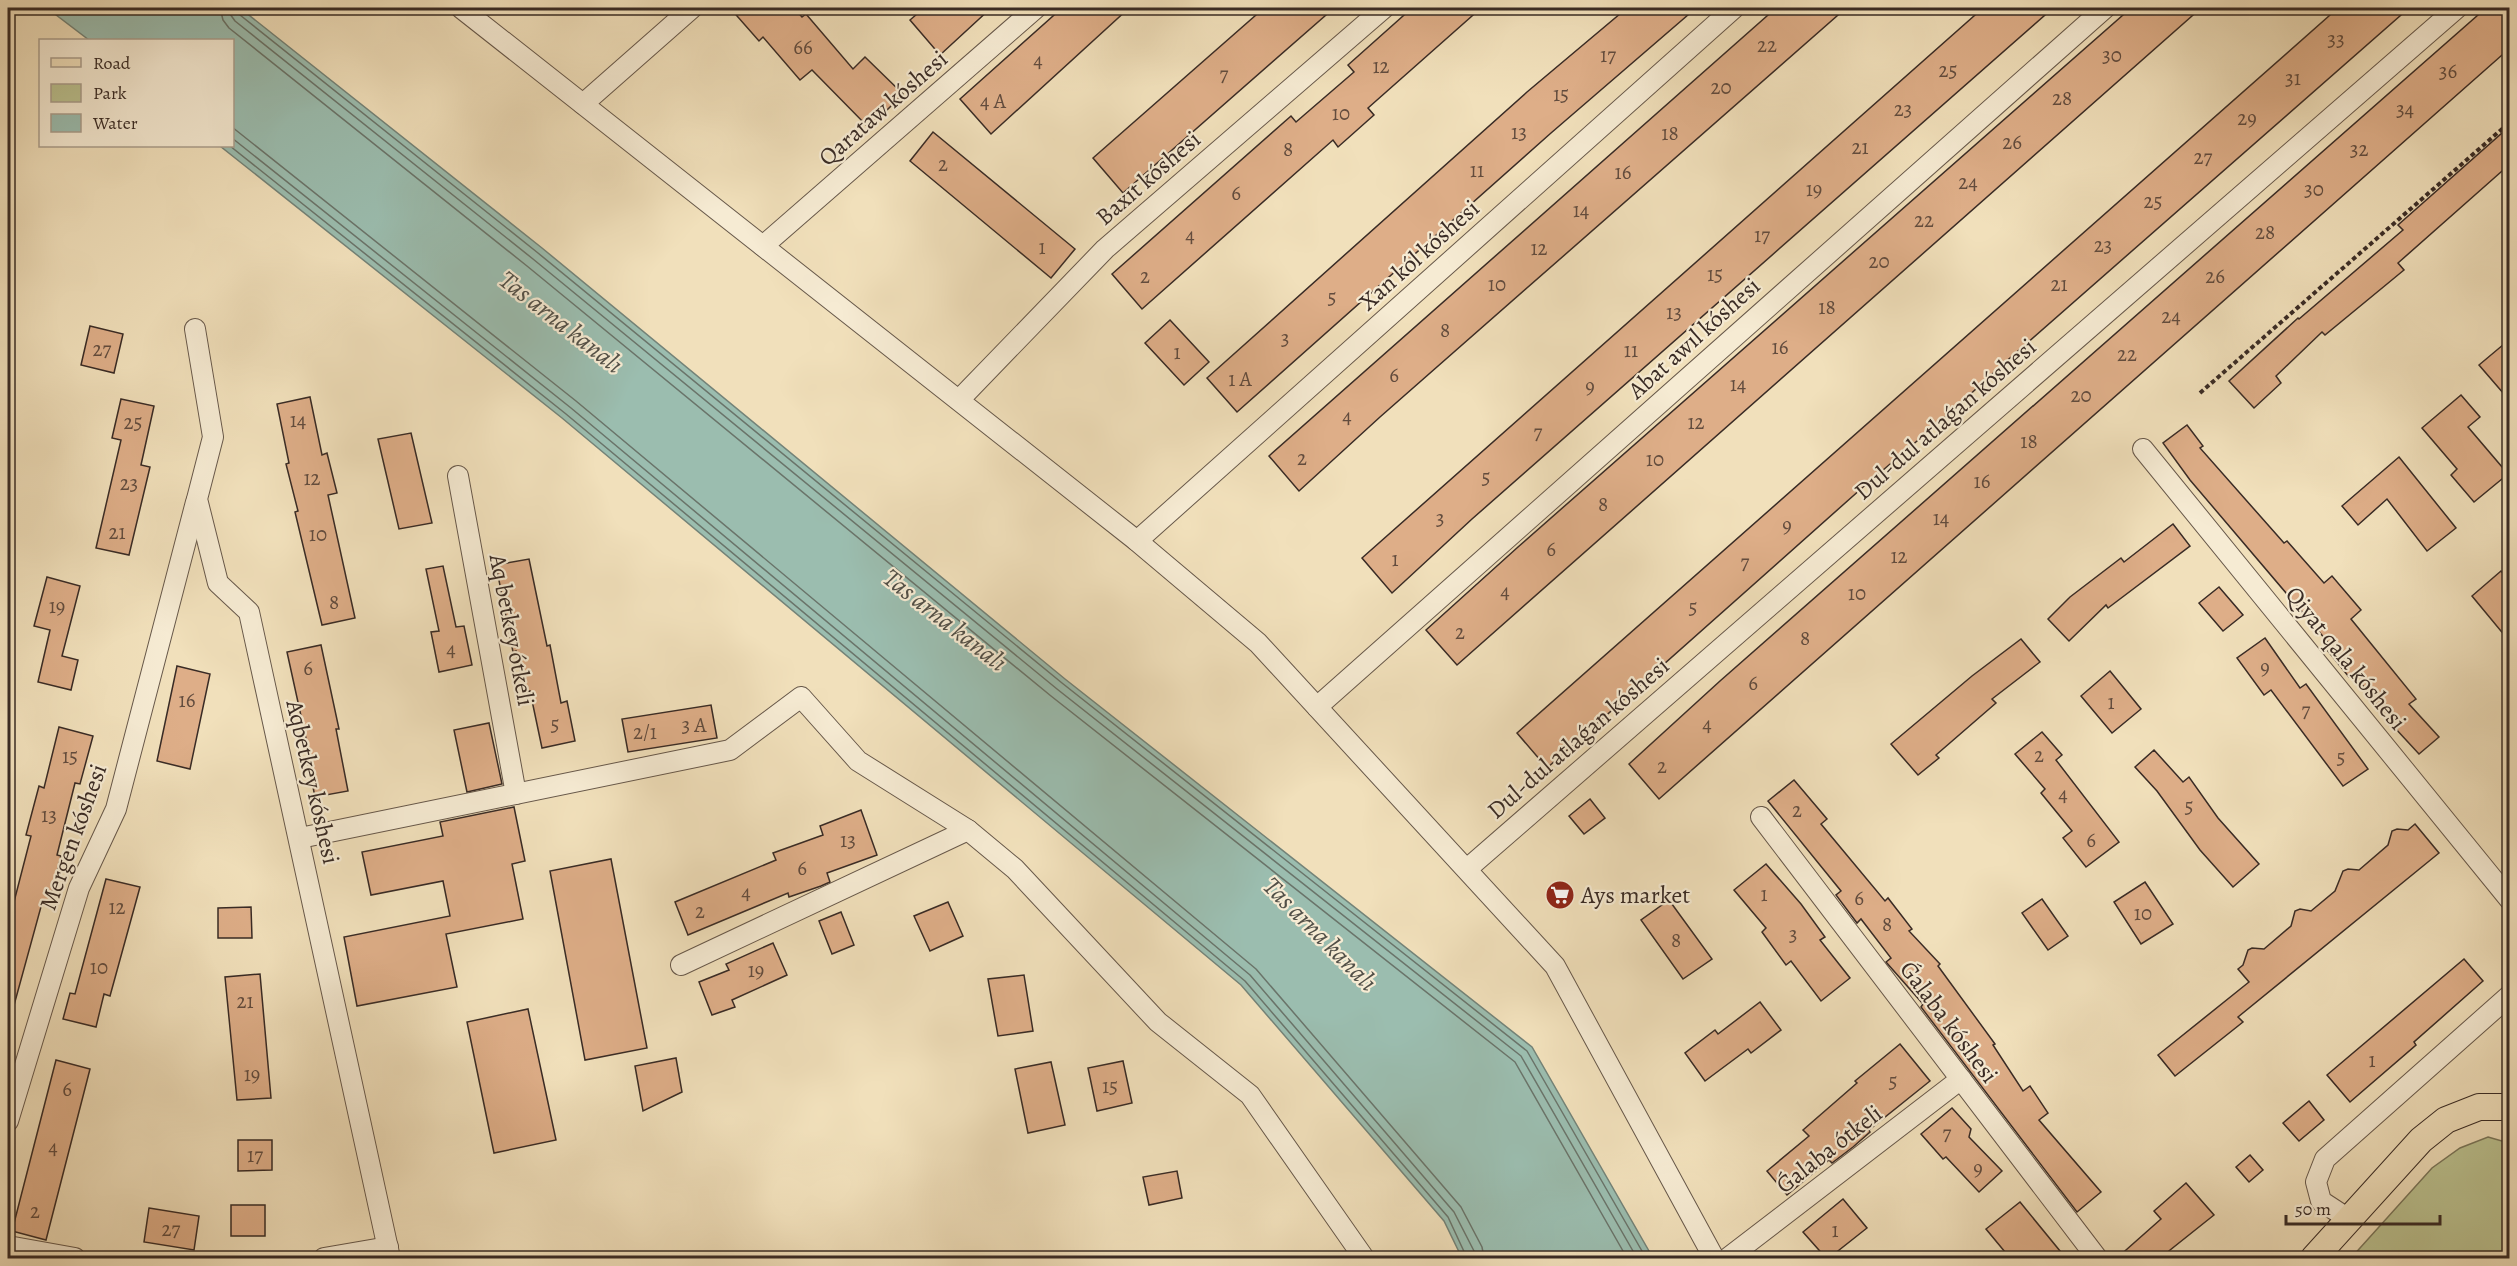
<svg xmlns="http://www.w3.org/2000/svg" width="2517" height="1266" viewBox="0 0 2517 1266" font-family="Alegreya,serif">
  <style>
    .green { fill: #bbc290; stroke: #7a765a; stroke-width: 1.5 }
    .water { fill: #9bbdaf; stroke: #748378; stroke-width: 1.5 }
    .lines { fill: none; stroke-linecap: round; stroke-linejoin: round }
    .shore { stroke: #6a746a; stroke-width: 1.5 }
    .building { fill: #deae88; stroke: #392b25; stroke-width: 1.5 }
    .minor-casing { stroke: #67584a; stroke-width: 22 }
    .major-casing { stroke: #392b25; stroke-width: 28 }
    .path { stroke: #392b25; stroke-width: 4; stroke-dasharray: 4.5 3; stroke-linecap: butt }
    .minor { stroke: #f6ebd3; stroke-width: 20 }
    .major { stroke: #f1e0bb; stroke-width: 26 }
    .labels { text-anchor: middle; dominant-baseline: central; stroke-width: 4.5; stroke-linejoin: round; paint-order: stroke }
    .number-label { font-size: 21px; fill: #624c3e }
    .street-label { font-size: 24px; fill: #392b25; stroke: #f6ebd3 }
    .poi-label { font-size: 24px; fill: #392b25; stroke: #f6ebd3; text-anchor: start }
    .water-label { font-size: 26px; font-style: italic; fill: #525048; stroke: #f6ebd3 }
  </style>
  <rect width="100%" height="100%" fill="#f1e0bb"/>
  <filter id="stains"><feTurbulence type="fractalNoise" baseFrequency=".00333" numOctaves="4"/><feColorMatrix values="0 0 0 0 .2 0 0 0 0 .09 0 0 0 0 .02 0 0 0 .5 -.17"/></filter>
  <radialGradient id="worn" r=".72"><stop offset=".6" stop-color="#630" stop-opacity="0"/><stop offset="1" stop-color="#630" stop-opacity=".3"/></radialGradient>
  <!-- green -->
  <path class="green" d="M2488,1137L2509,1143V1258H2351L2432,1168L2460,1148Z"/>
  <!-- water -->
  <path class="water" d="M47,8H240L542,248L1065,679L1532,1047L1653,1258H1462L1444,1221L1241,985L562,418L220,146H232V40H89Z"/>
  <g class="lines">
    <!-- shore -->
    <g class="shore">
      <path d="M220,8L223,20L229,28L527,266L1051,696L1515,1062L1627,1258"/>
      <path d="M229,8L230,14L235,21L533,259L1057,689L1521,1056L1637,1258"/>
      <path d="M237,8L240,15L538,253L1062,683L1527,1051L1646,1258"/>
      <path d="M232,127L576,401L1256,969L1461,1207L1482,1247L1484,1258"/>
      <path d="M232,138L571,408L1250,975L1454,1212L1474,1251L1475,1258"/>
      <path d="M230,146L566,414L1245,981L1448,1217L1467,1258"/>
    </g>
  </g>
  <!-- building -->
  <g class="building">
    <path d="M730,8H794L802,17L806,14L853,69L865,57L903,94L869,128L812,70L800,80L763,37L759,41Z"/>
    <path d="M924,8H991L940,55L910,20Z"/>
    <path d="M1062,8H1129L991,134L960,99Z"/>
    <path d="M1264,8H1334L1123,193L1093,158Z"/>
    <path d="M1412,8H1481L1368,108L1374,115L1338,147L1333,140L1142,309L1112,274L1291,116L1296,122L1354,72L1348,65Z"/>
    <path d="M1627,8H1696L1551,133L1237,412L1207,378L1527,92Z"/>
    <path d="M1776,8H1846L1380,417L1299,491L1269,456Z"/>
    <path d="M1983,8H2053L1472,519L1392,593L1362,558Z"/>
    <path d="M2131,8H2201L1457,665L1426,630L1518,547Z"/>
    <path d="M2338,8H2409L2002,365L1951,412L1862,488L1547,768L1517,733Z"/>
    <path d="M2486,8H2510V48L1659,799L1629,764L1720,681Z"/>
    <path d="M2510,126V164L2398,263L2404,270L2325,335L2322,332L2276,376L2281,383L2254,408L2229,381L2298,318L2299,319L2403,230L2398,225Z"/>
    <path d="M933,132L1075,249L1051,278L910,161Z"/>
    <path d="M1170,320L1209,362L1184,385L1145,343Z"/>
    <path d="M90,326L123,334L114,373L81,365Z"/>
    <path d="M2510,339V401L2479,365Z"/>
    <path d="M2461,395L2480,417L2468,427L2508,474L2474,502L2451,475L2457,469L2422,428Z"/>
    <path d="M310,397L322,455L327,453L337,493L328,495L355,618L322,625L295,512L298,511L286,464L289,463L277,404Z"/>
    <path d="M121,399L154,406L141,465L150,467L129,555L96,548L121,440L112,438Z"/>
    <path d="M2187,425L2203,446L2200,448L2284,543L2287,541L2324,583L2332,576L2361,610L2351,619L2416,699L2409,704L2439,737L2419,754L2395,728L2354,674L2349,677L2328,651L2332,647L2190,480L2163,443Z"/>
    <path d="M411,433L432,523L399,529L378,439Z"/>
    <path d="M2399,457L2456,528L2427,551L2387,499L2358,525L2342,506Z"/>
    <path d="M2173,524L2190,546L2108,608L2106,605L2069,641L2048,619L2070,597L2121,558L2124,562Z"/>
    <path d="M529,559L547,646L550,645L561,703L567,701L575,741L542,748L530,691L525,692L516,651L513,652L496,565Z"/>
    <path d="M443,566L456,627L464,626L472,665L439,672L431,632L439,631L426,569Z"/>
    <path d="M2501,571L2510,581V642L2472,596Z"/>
    <path d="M47,577L80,586L62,656L78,660L71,690L38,682L50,630L34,626Z"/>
    <path d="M2219,587L2243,615L2223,631L2199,603Z"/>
    <path d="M2265,638L2300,688L2306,684L2368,769L2343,786L2271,690L2264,695L2237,658Z"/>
    <path d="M2021,639L2040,662L1992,699L1996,703L1936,755L1939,758L1918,775L1891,744L1972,676Z"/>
    <path d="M321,645L339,729H336L348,791L315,797L307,758L310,757L287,652Z"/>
    <path d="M177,666L210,674L190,769L157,761Z"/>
    <path d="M2110,671L2141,709L2112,733L2081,696Z"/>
    <path d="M711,705L717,738L628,752L622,719Z"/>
    <path d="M489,723L502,784L467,792L454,730Z"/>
    <path d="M59,727L93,736L80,784L75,783L57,855L61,856L49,904L42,903L13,1009L8,1008V925L31,836L26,835L39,786L44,788Z"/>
    <path d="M2042,732L2062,755L2056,760L2119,842L2086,867L2063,838L2072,831L2041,793L2045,789L2015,754Z"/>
    <path d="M2154,750L2183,782L2189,777L2218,818L2259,864L2233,887L2200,850L2157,791L2135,767Z"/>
    <path d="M1794,780L1827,819L1821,824L1885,901L1888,898L1912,929L1909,931L1940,964L1938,966L1995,1044L1993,1045L2023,1091L2030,1086L2048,1113L2039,1120L2101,1192L2077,1212L1921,1007L1923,1004L1886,962L1891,958L1861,919L1857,923L1836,895L1841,891L1768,801Z"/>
    <path d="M1590,799L1605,818L1584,834L1569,816Z"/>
    <path d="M514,807L525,861L512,864L523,919L446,934L457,987L357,1006L344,937L450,916L443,881L371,895L362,852L443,836L440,822Z"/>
    <path d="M861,810L877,855L827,873L830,882L821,886L789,897L788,893L688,935L675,902L776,860L773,853L823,835L820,826Z"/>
    <path d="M2415,824L2439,853L2238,1017L2243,1022L2175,1076L2158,1055L2249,982L2238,969L2243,965L2248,950L2252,948L2264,949L2291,926L2295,911L2300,909L2311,911L2335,891L2343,871L2348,869L2359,870L2388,845L2392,831L2397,829L2408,830Z"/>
    <path d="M611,859L647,1048L585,1060L550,871Z"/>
    <path d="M1766,864L1801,904L1825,937L1820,940L1850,978L1821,1001L1791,961L1786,965L1762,932L1766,928L1734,890Z"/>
    <path d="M106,879L140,887L110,996L104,994L96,1027L63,1019L70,993L75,994Z"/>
    <path d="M2145,882L2173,924L2141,944L2114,902Z"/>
    <path d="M2042,899L2068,936L2048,950L2022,913Z"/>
    <path d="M1669,900L1712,959L1683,979L1641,920Z"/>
    <path d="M948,902L963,936L930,951L914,916Z"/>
    <path d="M251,907L252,938H218V908Z"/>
    <path d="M841,912L854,945L832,954L819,921Z"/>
    <path d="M773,943L787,975L732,1000L735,1007L712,1015L699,982L729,970L726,964Z"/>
    <path d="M2464,959L2483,981L2414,1042L2416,1045L2350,1102L2327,1075Z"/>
    <path d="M260,974L271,1098L237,1100L225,977Z"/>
    <path d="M1024,975L1033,1031L998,1036L988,979Z"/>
    <path d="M1760,1002L1781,1030L1751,1053L1748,1049L1705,1081L1685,1053L1715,1030L1718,1034Z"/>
    <path d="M528,1009L556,1140L494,1153L467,1022Z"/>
    <path d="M1900,1044L1930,1081L1869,1130L1870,1132L1853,1147L1832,1163L1829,1160L1787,1195L1767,1171L1809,1136L1803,1130L1857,1083L1855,1081Z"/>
    <path d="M676,1058L682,1092L643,1111L635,1066Z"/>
    <path d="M56,1060L90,1069L46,1240L12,1231Z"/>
    <path d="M1123,1061L1132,1103L1097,1111L1088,1068Z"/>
    <path d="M1051,1062L1065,1125L1028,1133L1015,1069Z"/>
    <path d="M2309,1101L2324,1120L2299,1141L2283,1123Z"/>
    <path d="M1952,1108L1971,1129L1969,1137L2002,1171L1979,1192L1946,1157L1943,1159L1921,1134Z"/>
    <path d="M238,1140H272V1170L238,1171Z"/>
    <path d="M2250,1155L2263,1170L2249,1182L2236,1167Z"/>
    <path d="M1177,1171L1182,1198L1149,1205L1143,1177Z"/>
    <path d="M2186,1183L2214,1215L2160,1258H2117L2161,1219L2154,1211Z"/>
    <path d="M1843,1199L1867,1228L1829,1258H1826L1803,1232Z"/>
    <path d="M2020,1202L2060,1251L2051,1258H2010L1986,1229Z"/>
    <rect x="231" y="1205" width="34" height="31"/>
    <path d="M149,1208L199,1216L194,1250L144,1242Z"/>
  </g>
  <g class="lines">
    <!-- minor casing -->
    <g class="minor-casing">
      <g id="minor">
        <path d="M461,8L1137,541L1258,643L1555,966L1714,1258"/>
        <path d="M583,104L692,8"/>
        <path d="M763,246L1036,8"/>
        <path d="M195,329L213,437L197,499L218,583L249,612L390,1258"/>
        <path d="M959,400L1105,249L1384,8"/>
        <path d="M2143,449L2510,900"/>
        <path d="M458,476L516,794"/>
        <path d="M1137,541L1734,8"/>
        <path d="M1317,707L2105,8"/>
        <path d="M1761,817L2097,1258"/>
        <path d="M300,838L730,750L801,697L858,761L968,830L1015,869L1158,1022L1250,1095L1364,1258"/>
        <path d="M1467,869L2457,8"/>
        <path d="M681,965L968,830"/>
        <path d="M8,1121L79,888L116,809L196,502"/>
        <path d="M2350,1220L2321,1201L2316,1182L2325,1159L2510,995"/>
        <path d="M8,1246L75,1258"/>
        <path d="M324,1258L388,1247"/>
        <path d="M1728,1258L1961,1079"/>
      </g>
    </g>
    <!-- major casing -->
    <g class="major-casing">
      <path id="major" d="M2314,1258L2421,1140L2446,1120L2479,1107H2510"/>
    </g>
    <!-- path -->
    <path class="path" d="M2200,393L2510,122"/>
    <!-- minor -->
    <use href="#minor" class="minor"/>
    <!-- major -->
    <use href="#major" class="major"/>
  </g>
  <!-- icons -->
  <defs>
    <g id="supermarket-disc" transform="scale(1.5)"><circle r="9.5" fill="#8f2418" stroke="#f6ebd3"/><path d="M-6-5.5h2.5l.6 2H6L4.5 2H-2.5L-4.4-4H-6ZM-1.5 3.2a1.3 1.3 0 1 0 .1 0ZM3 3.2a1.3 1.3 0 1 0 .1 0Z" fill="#fff"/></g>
  </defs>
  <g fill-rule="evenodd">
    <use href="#supermarket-disc" x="1560" y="895"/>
  </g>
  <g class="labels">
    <!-- number labels -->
    <g class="number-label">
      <text x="2336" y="39">33</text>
      <text x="1767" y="45">22</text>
      <text x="803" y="47">66</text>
      <text x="1608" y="55">17</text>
      <text x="2112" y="55">30</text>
      <text x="1038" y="60">4</text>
      <text x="1381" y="66">12</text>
      <text x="1948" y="70">25</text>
      <text x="2448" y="71">36</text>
      <text x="1224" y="74">7</text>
      <text x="2293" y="78">31</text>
      <text x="1721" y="87">20</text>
      <text x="1561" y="94">15</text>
      <text x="2062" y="98">28</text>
      <text x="993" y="101">4 А</text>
      <text x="1903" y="109">23</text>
      <text x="2405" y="109">34</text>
      <text x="1341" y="113">10</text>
      <text x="2247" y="118">29</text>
      <text x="1519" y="132">13</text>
      <text x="1670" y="133">18</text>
      <text x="2012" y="142">26</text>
      <text x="1860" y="147">21</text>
      <text x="1288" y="149">8</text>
      <text x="2359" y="149">32</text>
      <text x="2203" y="157">27</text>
      <text x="943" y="164">2</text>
      <text x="1477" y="170">11</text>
      <text x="1623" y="172">16</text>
      <text x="1968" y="182">24</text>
      <text x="1814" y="189">19</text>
      <text x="2314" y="189">30</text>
      <text x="1236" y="193">6</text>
      <text x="2153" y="201">25</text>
      <text x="1581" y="210">14</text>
      <text x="1924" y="220">22</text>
      <text x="2265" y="232">28</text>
      <text x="1190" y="235">4</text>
      <text x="1762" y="235">17</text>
      <text x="2103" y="245">23</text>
      <text x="1042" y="247">1</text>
      <text x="1539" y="248">12</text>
      <text x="1879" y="261">20</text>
      <text x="1715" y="274">15</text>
      <text x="1145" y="276">2</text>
      <text x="2215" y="276">26</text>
      <text x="1497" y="284">10</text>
      <text x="2059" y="284">21</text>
      <text x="1332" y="297">5</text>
      <text x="1827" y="307">18</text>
      <text x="1674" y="312">13</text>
      <text x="2171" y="316">24</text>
      <text x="1445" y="330">8</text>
      <text x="1285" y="338">3</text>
      <text x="1780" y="347">16</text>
      <text x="102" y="349">27</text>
      <text x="1631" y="350">11</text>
      <text x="1177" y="352">1</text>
      <text x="2127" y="354">22</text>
      <text x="1394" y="375">6</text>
      <text x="1240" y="379">1 А</text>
      <text x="1738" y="384">14</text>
      <text x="1590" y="386">9</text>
      <text x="2081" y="395">20</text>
      <text x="1347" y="416">4</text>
      <text x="298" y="420">14</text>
      <text x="133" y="422">25</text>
      <text x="1696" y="422">12</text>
      <text x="1538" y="432">7</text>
      <text x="2029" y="441">18</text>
      <text x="1302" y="458">2</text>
      <text x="1655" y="459">10</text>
      <text x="1486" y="477">5</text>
      <text x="312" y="478">12</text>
      <text x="1982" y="481">16</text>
      <text x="129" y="483">23</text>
      <text x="1603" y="504">8</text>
      <text x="1440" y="518">3</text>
      <text x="1941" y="518">14</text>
      <text x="1787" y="525">9</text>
      <text x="117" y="532">21</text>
      <text x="318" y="534">10</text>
      <text x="1551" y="549">6</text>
      <text x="1899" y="556">12</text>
      <text x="1395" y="559">1</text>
      <text x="1745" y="562">7</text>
      <text x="1505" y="591">4</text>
      <text x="1857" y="593">10</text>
      <text x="334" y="602">8</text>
      <text x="57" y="606">19</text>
      <text x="1693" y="607">5</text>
      <text x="1460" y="632">2</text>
      <text x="1805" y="638">8</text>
      <text x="451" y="649">4</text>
      <text x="2265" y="667">9</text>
      <text x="308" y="668">6</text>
      <text x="1753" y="683">6</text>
      <text x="187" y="700">16</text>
      <text x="2111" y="702">1</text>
      <text x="2306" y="710">7</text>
      <text x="555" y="724">5</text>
      <text x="1707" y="724">4</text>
      <text x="694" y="725">3 А</text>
      <text x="645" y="732">2/1</text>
      <text x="2039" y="755">2</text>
      <text x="70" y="756">15</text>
      <text x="2341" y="757">5</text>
      <text x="1662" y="766">2</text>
      <text x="2063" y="794">4</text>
      <text x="2189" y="806">5</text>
      <text x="1797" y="810">2</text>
      <text x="49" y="815">13</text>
      <text x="848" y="840">13</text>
      <text x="2091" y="840">6</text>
      <text x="802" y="868">6</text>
      <text x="746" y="892">4</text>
      <text x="1764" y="894">1</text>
      <text x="1859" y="898">6</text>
      <text x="117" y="907">12</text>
      <text x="700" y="911">2</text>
      <text x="2143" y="913">10</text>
      <text x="1887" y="924">8</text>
      <text x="1793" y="934">3</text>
      <text x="1676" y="940">8</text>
      <text x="99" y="967">10</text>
      <text x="756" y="970">19</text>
      <text x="245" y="1001">21</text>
      <text x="2372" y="1060">1</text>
      <text x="252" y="1074">19</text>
      <text x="1893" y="1081">5</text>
      <text x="1110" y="1086">15</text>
      <text x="67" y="1089">6</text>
      <text x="1947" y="1133">7</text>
      <text x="53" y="1147">4</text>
      <text x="255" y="1155">17</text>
      <text x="1978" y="1168">9</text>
      <text x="35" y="1211">2</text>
      <text x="171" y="1229">27</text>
      <text x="1835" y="1230">1</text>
    </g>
    <!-- street labels -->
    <g class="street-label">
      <text transform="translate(883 108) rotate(-41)">Qarataw kóshesi</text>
      <text transform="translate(1148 178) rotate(-41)">Baxıt kóshesi</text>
      <text transform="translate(1419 255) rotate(-42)">Xan kól kóshesi</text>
      <text transform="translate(1694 338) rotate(-42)">Abat awıl kóshesi</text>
      <text transform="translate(1945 419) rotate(-41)">Dul-dul atlaǵan kóshesi</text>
      <text transform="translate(512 630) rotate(79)">Aq betkey ótkeli</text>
      <text transform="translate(2346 658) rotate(51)">Qiyat qala kóshesi</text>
      <text transform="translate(1578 738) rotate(-41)">Dul-dul atlaǵan kóshesi</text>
      <text transform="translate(313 782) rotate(77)">Aqbetkey kóshesi</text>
      <text transform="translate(73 837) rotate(-70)">Mergen kóshesi</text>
      <text transform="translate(1949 1022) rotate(53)">Ǵalaba kóshesi</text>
      <text transform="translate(1829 1149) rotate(-38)">Ǵalaba ótkeli</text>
    </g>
    <!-- poi labels -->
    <g class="poi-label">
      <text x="1581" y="895">Ays market</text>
    </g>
    <!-- water labels -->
    <g class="water-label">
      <text transform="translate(561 322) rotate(38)">Tas arna kanalı</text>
      <text transform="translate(945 620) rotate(38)">Tas arna kanalı</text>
      <text transform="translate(1320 934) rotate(45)">Tas arna kanalı</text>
    </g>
  </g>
  <!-- margin -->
  <rect width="2517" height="1266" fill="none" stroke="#f1e0bb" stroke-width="30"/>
  <rect x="9" y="9" width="2499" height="1248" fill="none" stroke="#392b25" stroke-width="3"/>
  <rect x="15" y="15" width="2487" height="1236" fill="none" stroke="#392b25" stroke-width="1.5"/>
  <!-- legend -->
  <rect x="39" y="39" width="195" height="108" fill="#f6ebd3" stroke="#aa9e8d" stroke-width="1.5"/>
  <rect x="51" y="58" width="30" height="9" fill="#f1e0bb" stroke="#aa9e8d" stroke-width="1.5"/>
  <text x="93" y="69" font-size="18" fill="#392b25">Road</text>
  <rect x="51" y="84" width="30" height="18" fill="#bbc290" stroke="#aa9e8d" stroke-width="1.5"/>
  <text x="93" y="99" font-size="18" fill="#392b25">Park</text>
  <rect x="51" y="114" width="30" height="18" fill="#9bbdaf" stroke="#aa9e8d" stroke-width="1.5"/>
  <text x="93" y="129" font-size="18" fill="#392b25">Water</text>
  <!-- scale -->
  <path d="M2286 1215v9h154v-9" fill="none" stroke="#392b25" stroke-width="3"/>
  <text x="2295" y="1215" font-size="18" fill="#392b25" stroke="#f6ebd3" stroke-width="4.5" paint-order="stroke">50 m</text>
  <rect width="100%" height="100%" filter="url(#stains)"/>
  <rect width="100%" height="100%" fill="url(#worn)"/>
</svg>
